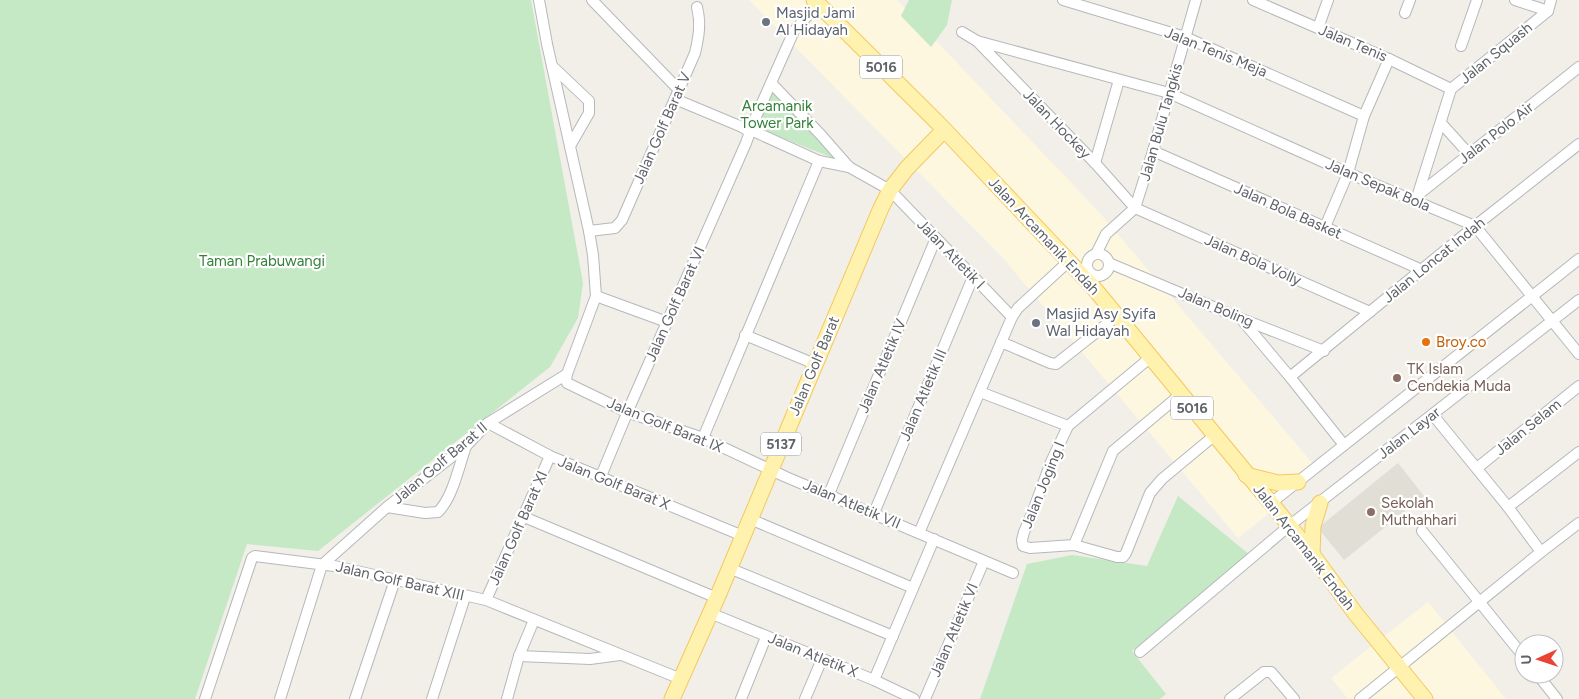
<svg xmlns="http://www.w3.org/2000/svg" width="1579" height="699" viewBox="0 0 1579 699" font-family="Figtree,sans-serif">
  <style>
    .commercial { fill: #fef7e0 }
    .education { fill: #e1ded6 }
    .green { fill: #c5e8c5 }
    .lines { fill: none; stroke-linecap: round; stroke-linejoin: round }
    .minor-casing { stroke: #b5b8bc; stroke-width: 12 }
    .primary-casing { stroke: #f2c960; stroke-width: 17 }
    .minor { stroke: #fff; stroke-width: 10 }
    .primary { stroke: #fff2af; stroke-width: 15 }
    .worship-dot { fill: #6b7280; stroke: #fff; stroke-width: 2 }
    .food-dot { fill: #e8710a; stroke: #fff; stroke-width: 2 }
    .education-dot { fill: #8d6e63; stroke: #fff; stroke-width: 2 }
    .labels { text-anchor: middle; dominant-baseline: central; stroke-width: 4.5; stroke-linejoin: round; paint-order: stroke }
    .shield { fill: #fff; stroke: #8f9295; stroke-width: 1 }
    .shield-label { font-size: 14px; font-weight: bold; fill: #5f6368 }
    .worship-label { font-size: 15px; fill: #5b616d; stroke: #fff; text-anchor: start }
    .street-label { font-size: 15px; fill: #5f6368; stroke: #fff }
    .park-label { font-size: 15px; fill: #348238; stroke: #fff }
    .food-label { font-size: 15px; fill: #c56008; stroke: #fff; text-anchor: start }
    .education-label { font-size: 15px; fill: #785e54; stroke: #fff; text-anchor: start }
  </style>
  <rect width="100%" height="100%" fill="#f1efe8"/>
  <!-- commercial -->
  <g class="commercial">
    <path d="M749,0H897L1098,211L1320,472L1238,538L1003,258Z"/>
    <path d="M1428,602L1506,699H1348L1331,678Z"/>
  </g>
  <!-- education -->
  <path class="education" d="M1398,463L1424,496L1344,560L1318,528Z"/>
  <!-- green -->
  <g class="green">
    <path d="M0,0H531L583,283L578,318L550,367L318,551L247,544L195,699H0Z"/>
    <path d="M909,0H952L947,25L931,47L901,16Z"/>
    <path d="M770,78L851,165L752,126Z"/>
    <path d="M1178,496L1250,555L1132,651L1166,694L1160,699H980L1027,564L1072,555L1147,566Z"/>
  </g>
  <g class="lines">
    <!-- minor casing -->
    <g class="minor-casing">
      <g id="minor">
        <path d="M539,0L547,44L589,231L593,255L596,296L567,374L566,380L567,383L627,412L703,438L786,477L1013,573"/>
        <path d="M592,0L679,90"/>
        <path d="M1063,0L1185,37L1364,116"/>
        <path d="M1253,0L1389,59L1451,89"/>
        <path d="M1515,0L1548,11"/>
        <path d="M818,4L794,31L754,121L753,131L819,161L849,167L890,190L1012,317"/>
        <path d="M1405,13L1410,0"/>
        <path d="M1318,28L1328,0"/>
        <path d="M962,32L977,41"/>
        <path d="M1461,46L1477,0"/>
        <path d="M552,66L589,101V113L570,146"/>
        <path d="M771,83L821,135L849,167"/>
        <path d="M675,99L742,127L750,132"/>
        <path d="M1441,123L1469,154"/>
        <path d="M1153,151L1422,270"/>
        <path d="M1095,163L1119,80"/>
        <path d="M1418,194L1451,89L1548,11L1551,0"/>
        <path d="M1419,194L1579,67"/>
        <path d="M1325,227L1348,173L1364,116L1389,59"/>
        <path d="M589,231L615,228L622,220L695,53C699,36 701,23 697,7"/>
        <circle cx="1098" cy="265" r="11"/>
        <path d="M1096,254L1106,234L1135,208L1153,151L1196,0"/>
        <path d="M1109,263L1242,319L1324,351"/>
        <path d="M596,296L667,322"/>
        <path d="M1370,312L1135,208L1095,163L977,41L1169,93L1348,173L1475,226L1579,354"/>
        <path d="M1242,320L1290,377L1344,445"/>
        <path d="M745,335L815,364"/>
        <path d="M1001,342L1050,363L1056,364L1117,316"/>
        <path d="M1151,357L1068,426L1051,462L1033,511L1024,532L1022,540L1023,546L1030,548L1074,545L1117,557H1123L1126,553L1150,493L1162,479L1215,435"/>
        <path d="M1290,377L1475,226L1579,144"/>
        <path d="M980,392L1068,426"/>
        <path d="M1433,415L1508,507L1541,552"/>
        <path d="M488,423L550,456L743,536"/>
        <path d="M703,438L819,161"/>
        <path d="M1477,468L1579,386"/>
        <path d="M601,476L630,406L746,143L750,132"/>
        <path d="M829,494L936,238"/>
        <path d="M1271,503L1579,259"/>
        <path d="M387,507L425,513L438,512C453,497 459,466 466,446"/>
        <path d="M1508,507L1579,452"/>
        <path d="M874,513L973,277"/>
        <path d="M524,517L717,598"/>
        <path d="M750,519L913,588"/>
        <path d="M1422,531L1524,657"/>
        <path d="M919,533L1012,317L1018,308L1069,261"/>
        <path d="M1074,545L1113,451L1181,394"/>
        <path d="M729,568L893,636"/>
        <path d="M486,600L550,456"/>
        <path d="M710,613L874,680L914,699"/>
        <path d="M1140,652L1289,526L1579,300"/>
        <path d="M519,656L590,659L620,655"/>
        <path d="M1537,674L1557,699"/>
        <path d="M874,680L934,539"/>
        <path d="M205,699L252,558L255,556L334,566L486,600L681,679"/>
        <path d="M280,699L322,565L387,507L467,445L488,423L567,374"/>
        <path d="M355,699L395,580"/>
        <path d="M432,699L465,597"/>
        <path d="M507,699L519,656L534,620"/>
        <path d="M741,699L766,637"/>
        <path d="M805,699L822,659"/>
        <path d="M925,699L984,561"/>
        <path d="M1230,699L1264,672H1271L1294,699"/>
        <path d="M1360,699L1541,552L1579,523"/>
      </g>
    </g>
    <!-- primary casing -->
    <g class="primary-casing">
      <g id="primary">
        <path d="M814,0L938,123L1093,287L1271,503L1312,554L1355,613L1425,699"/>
        <path d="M1246,475L1278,483L1298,482"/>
        <path d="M1312,554L1313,526L1320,503"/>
        <path d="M672,699L717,598L881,208L890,190L907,168L944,130"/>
      </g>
    </g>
    <!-- minor -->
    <use href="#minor" class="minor"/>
    <!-- primary -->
    <use href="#primary" class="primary"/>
  </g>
  <!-- markers -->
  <g class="worship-dot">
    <circle cx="766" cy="22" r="5"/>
    <circle cx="1036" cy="323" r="5"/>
  </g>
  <circle class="food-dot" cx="1426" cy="342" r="5"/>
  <g class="education-dot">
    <circle cx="1397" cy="378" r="5"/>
    <circle cx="1371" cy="512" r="5"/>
  </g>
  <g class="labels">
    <!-- shield labels -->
    <g class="shield">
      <rect x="860" y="55.5" width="42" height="23" rx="4"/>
      <rect x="1171" y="396.5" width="42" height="23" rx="4"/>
      <rect x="761" y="432.5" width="40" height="23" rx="4"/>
    </g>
    <g class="shield-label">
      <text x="881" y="67">5016</text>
      <text x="1192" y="408">5016</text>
      <text x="781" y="444">5137</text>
    </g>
    <!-- worship labels -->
    <g class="worship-label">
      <text x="776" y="13">Masjid Jami<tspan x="776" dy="17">Al Hidayah</tspan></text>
      <text x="1046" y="314">Masjid Asy Syifa<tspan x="1046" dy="17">Wal Hidayah</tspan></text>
    </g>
    <!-- street labels -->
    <g class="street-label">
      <text transform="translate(1353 43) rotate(23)">Jalan Tenis</text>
      <text transform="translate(1216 52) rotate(22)">Jalan Tenis Meja</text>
      <text transform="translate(1496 53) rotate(-39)">Jalan Squash</text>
      <text transform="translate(1161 122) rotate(-74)">Jalan Bulu Tangkis</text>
      <text transform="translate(1057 124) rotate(46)">Jalan Hockey</text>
      <text transform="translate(662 128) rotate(-66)">Jalan Golf Barat V</text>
      <text transform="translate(1496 133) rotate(-38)">Jalan Polo Air</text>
      <text transform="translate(1378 185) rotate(23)">Jalan Sepak Bola</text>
      <text transform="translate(1288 211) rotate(24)">Jalan Bola Basket</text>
      <text transform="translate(1044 236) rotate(47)">Jalan Arcamanik Endah</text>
      <text transform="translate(951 254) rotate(46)">Jalan Atletik I</text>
      <text transform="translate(1253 260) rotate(24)">Jalan Bola Volly</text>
      <text transform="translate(1434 260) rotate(-39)">Jalan Loncat Indah</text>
      <text transform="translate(675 304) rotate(-66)">Jalan Golf Barat VI</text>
      <text transform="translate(1216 307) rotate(23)">Jalan Boling</text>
      <text transform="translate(814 366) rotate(-67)">Jalan Golf Barat</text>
      <text transform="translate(882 366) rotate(-67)">Jalan Atletik IV</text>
      <text transform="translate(923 395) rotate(-67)">Jalan Atletik III</text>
      <text transform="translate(665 425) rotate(22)">Jalan Golf Barat IX</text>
      <text transform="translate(1528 427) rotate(-39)">Jalan Selam</text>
      <text transform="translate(1409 433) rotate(-38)">Jalan Layar</text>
      <text transform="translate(440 463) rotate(-40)">Jalan Golf Barat II</text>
      <text transform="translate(614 483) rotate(22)">Jalan Golf Barat X</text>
      <text transform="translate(1043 485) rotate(-68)">Jalan Joging I</text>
      <text transform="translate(852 504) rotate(23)">Jalan Atletik VII</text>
      <text transform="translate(518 528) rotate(-66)">Jalan Golf Barat XI</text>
      <text transform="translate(1304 547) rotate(52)">Jalan Arcamanik Endah</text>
      <text transform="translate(400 581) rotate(13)">Jalan Golf Barat XIII</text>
      <text transform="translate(954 630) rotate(-67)">Jalan Atletik VI</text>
      <text transform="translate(813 655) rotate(22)">Jalan Atletik X</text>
    </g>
    <!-- park labels -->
    <g class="park-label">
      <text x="777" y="106">Arcamanik<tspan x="777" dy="17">Tower Park</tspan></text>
      <text x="262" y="261">Taman Prabuwangi</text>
    </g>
    <!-- food labels -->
    <g class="food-label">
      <text x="1436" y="342">Broy.co</text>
    </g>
    <!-- education labels -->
    <g class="education-label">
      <text x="1407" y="369">TK Islam<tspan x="1407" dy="17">Cendekia Muda</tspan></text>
      <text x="1381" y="503">Sekolah<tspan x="1381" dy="17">Muthahhari</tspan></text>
    </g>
  </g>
  <!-- north arrow -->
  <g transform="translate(1539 659) rotate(267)"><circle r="24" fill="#ffffff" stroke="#bfc1c3"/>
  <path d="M0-4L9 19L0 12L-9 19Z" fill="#ea4335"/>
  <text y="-8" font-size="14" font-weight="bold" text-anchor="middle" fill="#5f6368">U</text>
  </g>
</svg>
